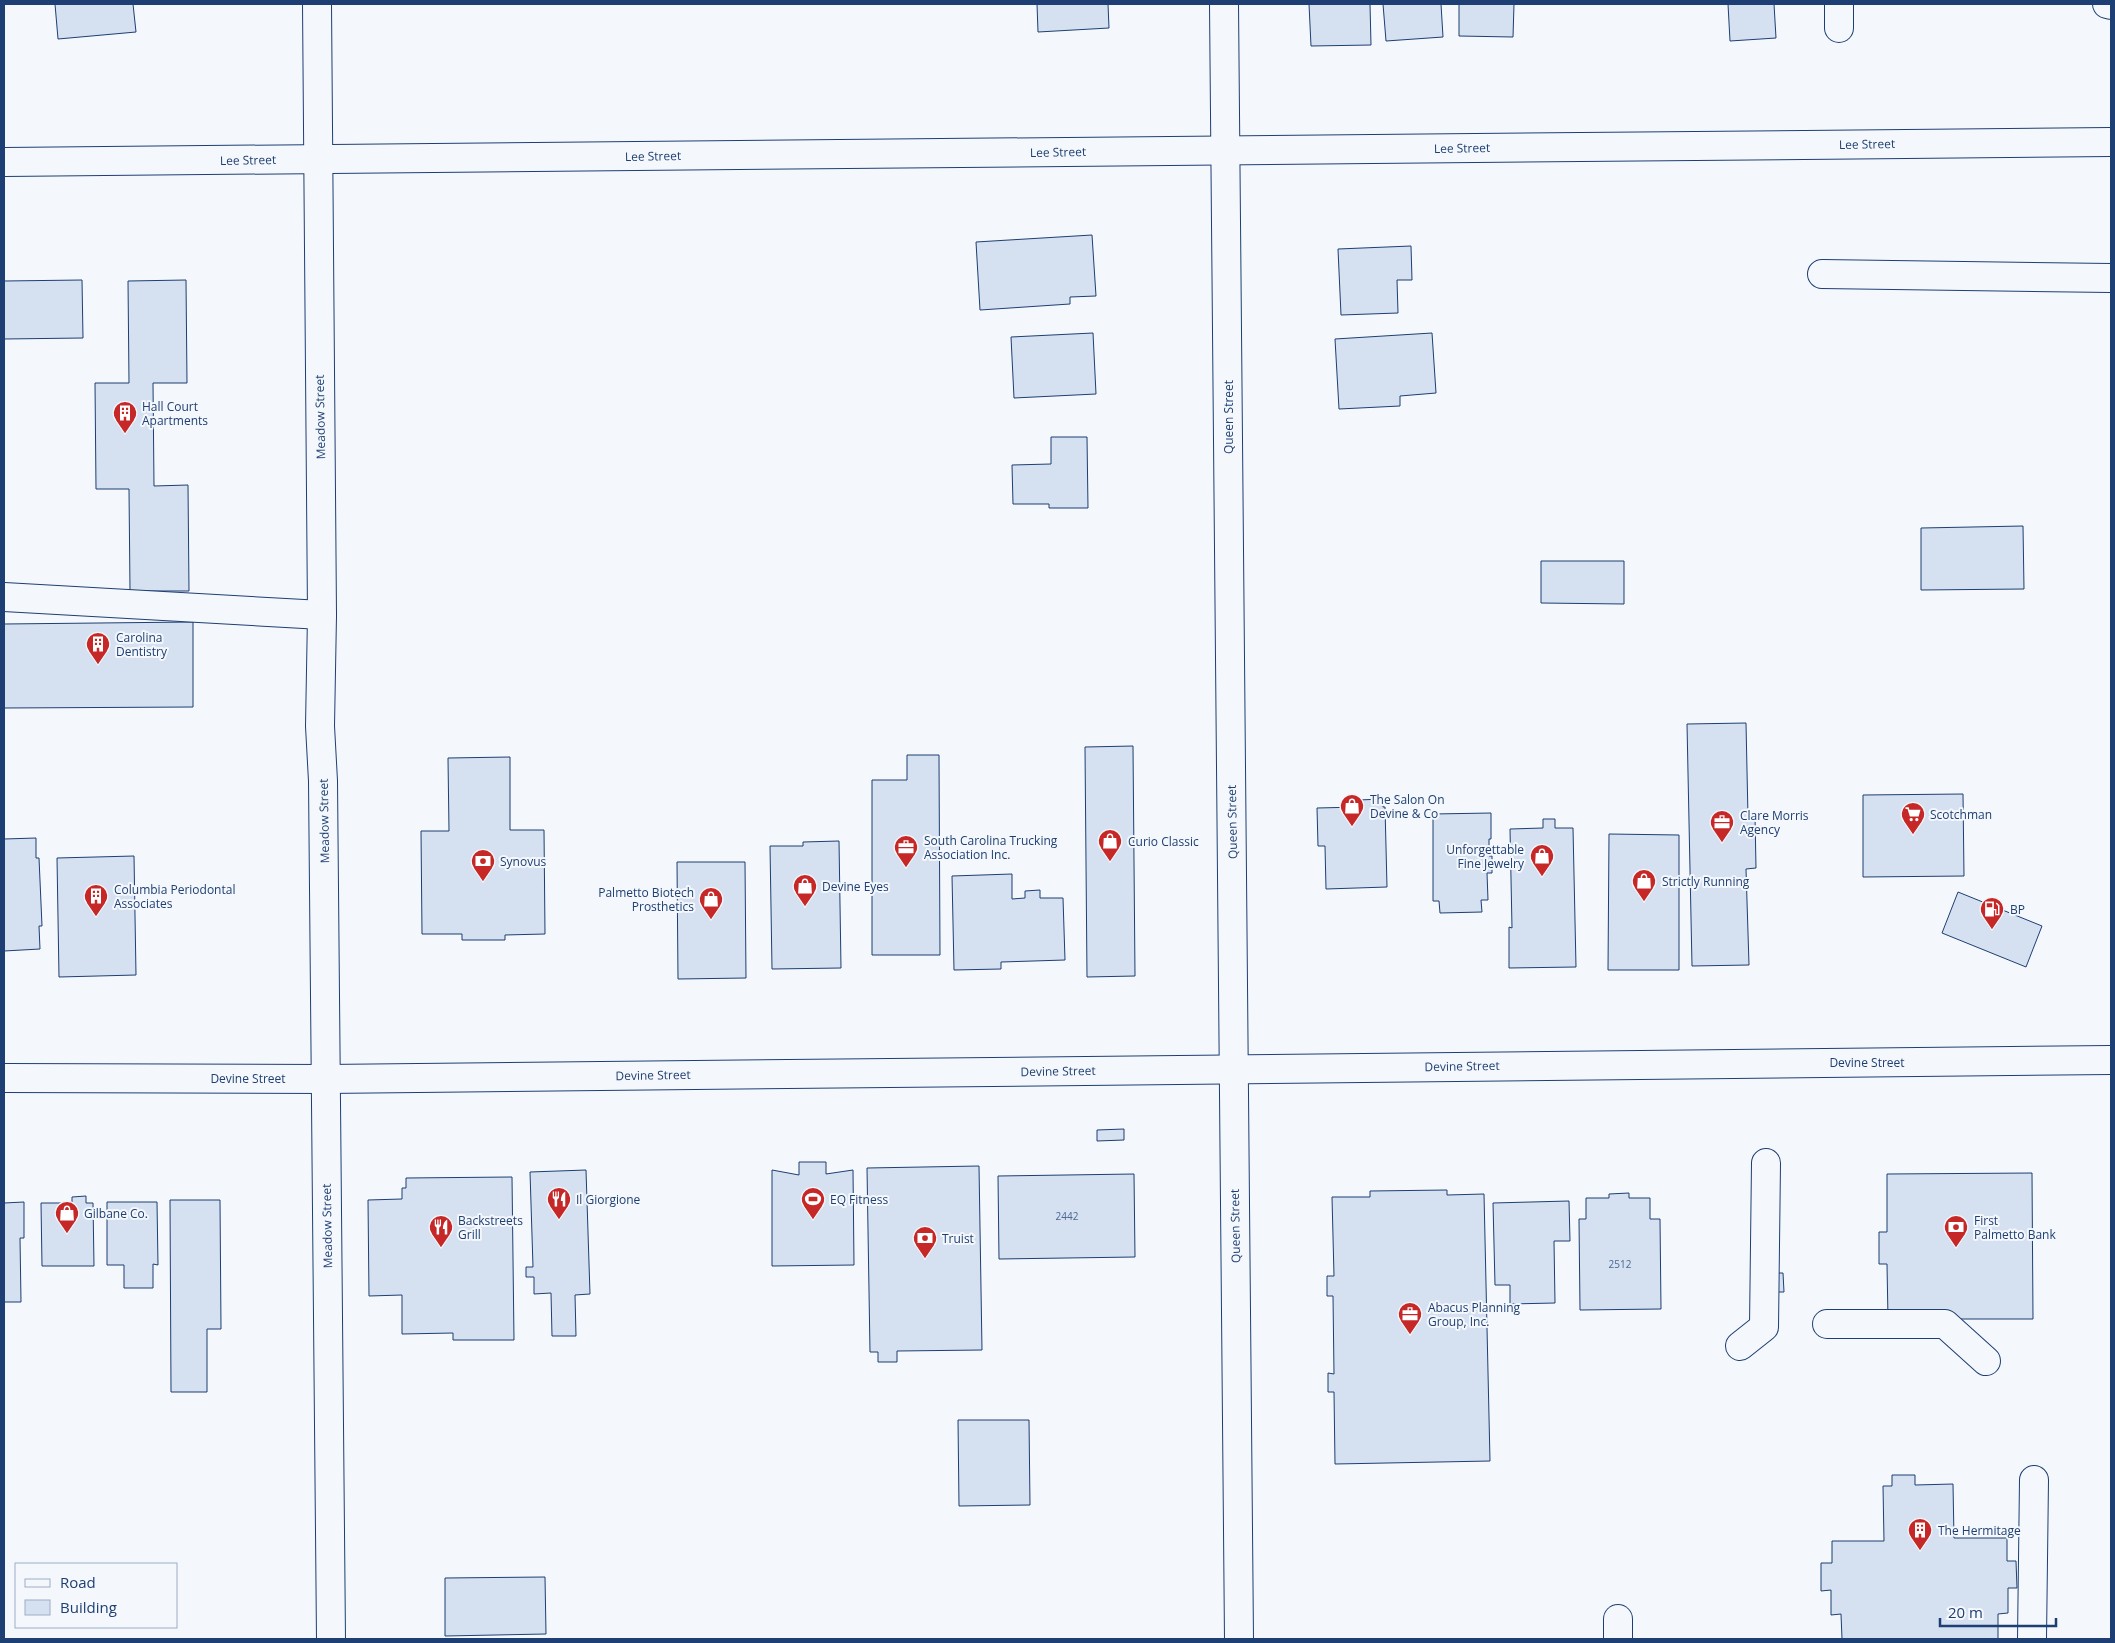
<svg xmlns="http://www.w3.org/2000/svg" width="2115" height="1643" viewBox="0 0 2115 1643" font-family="'Open Sans',sans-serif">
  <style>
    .building { fill: #d5e0f0; stroke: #1d3f73 }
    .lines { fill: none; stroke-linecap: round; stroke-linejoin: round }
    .minor-casing { stroke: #1d3f73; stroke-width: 30 }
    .major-casing { stroke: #1d3f73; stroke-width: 30 }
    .minor { stroke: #f4f7fb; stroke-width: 28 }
    .major { stroke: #f4f7fb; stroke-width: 28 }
    .labels { text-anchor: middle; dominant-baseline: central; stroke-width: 4; stroke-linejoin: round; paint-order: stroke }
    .number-label { font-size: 10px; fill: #4b6792 }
    .street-label { font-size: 12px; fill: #1d3f73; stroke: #f4f7fb }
    .poi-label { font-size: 12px; fill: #1d3f73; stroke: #f4f7fb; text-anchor: start }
  </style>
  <rect width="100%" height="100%" fill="#f4f7fb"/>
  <!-- building -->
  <g class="building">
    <path d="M55,4H133L136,32L58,39Z"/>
    <path d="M1037,4H1108L1109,28L1038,32Z"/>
    <path d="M1309,4H1370L1371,45L1311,46Z"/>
    <path d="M1383,4H1441L1443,37L1386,41Z"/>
    <path d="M1459,4H1514L1513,37L1459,36Z"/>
    <path d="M1728,4H1774L1776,38L1730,41Z"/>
    <path d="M1092,235L1096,296L1070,297V304L980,310L976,242Z"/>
    <path d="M1411,246L1412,280H1397L1398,313L1341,315L1338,249Z"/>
    <path d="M82,280L83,338L4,339V281Z"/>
    <path d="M186,280L187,383H153L154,486L188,485L189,591H130L129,489H96L95,383H129L128,281Z"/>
    <path d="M1093,333L1096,394L1014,398L1011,337Z"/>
    <path d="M1432,333L1436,393L1400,396V406L1339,409L1335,339Z"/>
    <path d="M1051,437H1087L1088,508H1049V504H1013L1012,465L1051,464Z"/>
    <path d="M2023,526L2024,589L1921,590V528Z"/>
    <path d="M1541,561H1624V604L1541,603Z"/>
    <path d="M193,622V707L4,708V624Z"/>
    <path d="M1746,723L1748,817L1755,816L1756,868L1746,869L1749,965L1692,966L1687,724Z"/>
    <path d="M1133,746L1135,976L1087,977L1085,747Z"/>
    <path d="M907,755H939L940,955H872V780H907Z"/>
    <path d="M510,757V830H544L545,934L505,935V940H462V934H422L421,831H449L448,758Z"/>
    <path d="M1963,794L1964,876L1863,877V795Z"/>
    <path d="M1383,799V807H1385L1387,887L1326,889L1325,846H1318L1317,808L1359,807L1358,800Z"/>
    <path d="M1491,813V839H1489V856H1492V873H1487L1488,900H1481L1482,912L1440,913L1439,901H1433V814Z"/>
    <path d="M1543,819H1555V828H1573L1576,967L1509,968V927L1512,928L1510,829L1543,828Z"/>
    <path d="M1609,834L1679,835V970H1608Z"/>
    <path d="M36,838V858H39L42,926H39L40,949L4,951V839Z"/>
    <path d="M839,841L841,968L772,969L770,846H803V842Z"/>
    <path d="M134,856L136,975L59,977L57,858Z"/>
    <path d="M677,862H745L746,978L678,979Z"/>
    <path d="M1012,874V899L1025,898V891L1040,890V898H1063L1065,960L1001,962V969L954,970L952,876Z"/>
    <path d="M1958,892L2042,926L2026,967L1942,933Z"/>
    <path d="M1124,1129V1140L1097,1141V1130Z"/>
    <path d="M799,1162H826V1174L853,1170L854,1265L772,1266V1170L799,1175Z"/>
    <path d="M979,1166L982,1350L897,1351V1362H878V1352H870L867,1168Z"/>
    <path d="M586,1170L590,1294L575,1295L576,1336H552L551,1293L534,1294V1277H526V1267H533L530,1172Z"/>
    <path d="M2032,1173L2033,1319H1888L1887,1264H1879V1232H1887V1174Z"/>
    <path d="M1134,1174L1135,1257L999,1259L998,1176Z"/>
    <path d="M512,1177L514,1340H453V1333L402,1334V1295L369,1296L368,1200L402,1199V1188H406V1178Z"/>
    <path d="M1447,1190V1195L1484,1194L1490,1461L1335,1464L1334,1392H1328V1373L1334,1374L1333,1296H1327V1276H1334L1332,1197H1370V1191Z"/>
    <path d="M1629,1193V1198H1650V1219H1660L1661,1309L1580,1310L1579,1219H1586V1198H1609V1194Z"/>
    <path d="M86,1196V1203H93L94,1266H42L41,1203H72V1197Z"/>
    <path d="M170,1200H220L221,1329H207V1392H171Z"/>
    <path d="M1569,1201L1570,1241H1554L1555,1303L1510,1304V1285H1495L1493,1203Z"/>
    <path d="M24,1202V1238H20L21,1302H4V1203Z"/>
    <path d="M107,1202H157L158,1265L153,1264V1288H124V1265H107Z"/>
    <path d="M1768,1273H1783L1784,1292H1769Z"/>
    <path d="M958,1420H1029L1030,1505L959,1506Z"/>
    <path d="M1892,1475H1915V1485L1953,1484L1954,1538H2007V1561H2016L2017,1588H2008V1613L1998,1614V1639H1842L1841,1614L1831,1615V1590L1821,1591V1563H1832V1541H1884L1883,1486H1892Z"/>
    <path d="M545,1577L546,1634L445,1636V1578Z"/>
  </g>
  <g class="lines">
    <!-- minor casing -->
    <g class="minor-casing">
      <g id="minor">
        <path d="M317,4L322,615L320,726L323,781L331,1639"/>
        <path d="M1224,4L1239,1639"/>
        <path d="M2107,4L2111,5"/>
        <path d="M1839,28V4"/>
        <path d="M4,162L2111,142"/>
        <path d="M1822,274L2111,278"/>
        <path d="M4,597L322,615"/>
        <path d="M1827,1324H1945L1986,1361"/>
        <path d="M1740,1346L1764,1327L1766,1163"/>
        <path d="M1618,1639V1619"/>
        <path d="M2032,1639L2034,1480"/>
      </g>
    </g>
    <!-- major casing -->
    <g class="major-casing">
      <path id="major" d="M4,1078L326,1079L2111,1060"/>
    </g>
    <!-- minor -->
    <use href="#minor" class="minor"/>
    <!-- major -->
    <use href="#major" class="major"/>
  </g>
  <!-- icons -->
  <defs>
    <g id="building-pin" transform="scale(1.25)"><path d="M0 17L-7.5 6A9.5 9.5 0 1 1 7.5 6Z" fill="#c62828" stroke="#f4f7fb"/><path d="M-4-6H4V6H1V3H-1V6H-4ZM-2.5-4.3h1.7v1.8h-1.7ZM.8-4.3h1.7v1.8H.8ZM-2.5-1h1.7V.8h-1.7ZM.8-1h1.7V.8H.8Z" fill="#fff"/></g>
    <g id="shop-pin" transform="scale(1.25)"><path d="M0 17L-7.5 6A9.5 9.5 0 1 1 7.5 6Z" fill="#c62828" stroke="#f4f7fb"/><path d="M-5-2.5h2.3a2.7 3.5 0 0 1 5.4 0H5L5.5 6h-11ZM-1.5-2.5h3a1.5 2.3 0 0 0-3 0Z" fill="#fff"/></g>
    <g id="supermarket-pin" transform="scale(1.25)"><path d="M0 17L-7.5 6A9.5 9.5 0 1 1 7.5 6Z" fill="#c62828" stroke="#f4f7fb"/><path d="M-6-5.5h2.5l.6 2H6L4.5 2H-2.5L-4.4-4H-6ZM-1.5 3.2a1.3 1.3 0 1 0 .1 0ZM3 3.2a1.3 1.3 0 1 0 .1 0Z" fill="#fff"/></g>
    <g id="office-pin" transform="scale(1.25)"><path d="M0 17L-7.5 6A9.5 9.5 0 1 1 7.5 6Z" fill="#c62828" stroke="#f4f7fb"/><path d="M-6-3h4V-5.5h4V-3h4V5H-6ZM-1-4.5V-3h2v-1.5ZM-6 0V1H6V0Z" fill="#fff"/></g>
    <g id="bank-pin" transform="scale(1.25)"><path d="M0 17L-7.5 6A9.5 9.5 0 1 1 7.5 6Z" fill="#c62828" stroke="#f4f7fb"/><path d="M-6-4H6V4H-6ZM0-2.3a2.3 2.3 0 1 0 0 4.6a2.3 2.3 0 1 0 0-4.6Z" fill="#fff"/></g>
    <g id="fuel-pin" transform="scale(1.25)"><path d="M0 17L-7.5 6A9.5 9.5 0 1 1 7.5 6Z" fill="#c62828" stroke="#f4f7fb"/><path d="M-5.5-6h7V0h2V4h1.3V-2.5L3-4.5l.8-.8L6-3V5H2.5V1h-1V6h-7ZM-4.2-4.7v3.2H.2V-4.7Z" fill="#fff"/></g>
    <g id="restaurant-pin" transform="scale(1.25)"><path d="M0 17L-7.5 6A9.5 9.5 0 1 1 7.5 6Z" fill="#c62828" stroke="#f4f7fb"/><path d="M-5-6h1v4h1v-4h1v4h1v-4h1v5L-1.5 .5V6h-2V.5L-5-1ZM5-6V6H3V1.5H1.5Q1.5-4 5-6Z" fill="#fff"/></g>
    <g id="stadium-pin" transform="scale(1.25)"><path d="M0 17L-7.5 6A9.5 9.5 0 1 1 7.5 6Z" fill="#c62828" stroke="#f4f7fb"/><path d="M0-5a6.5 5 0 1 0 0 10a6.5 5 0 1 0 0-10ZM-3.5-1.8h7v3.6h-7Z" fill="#fff"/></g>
  </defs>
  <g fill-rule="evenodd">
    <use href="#building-pin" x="125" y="413"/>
    <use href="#building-pin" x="98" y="644"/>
    <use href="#shop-pin" x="1352" y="806"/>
    <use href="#supermarket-pin" x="1913" y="814"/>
    <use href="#office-pin" x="1722" y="822"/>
    <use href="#shop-pin" x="1110" y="841"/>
    <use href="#office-pin" x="906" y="847"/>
    <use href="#shop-pin" x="1542" y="856"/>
    <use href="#bank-pin" x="483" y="861"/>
    <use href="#shop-pin" x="1644" y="881"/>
    <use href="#shop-pin" x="805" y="886"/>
    <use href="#building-pin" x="96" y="896"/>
    <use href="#shop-pin" x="711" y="899"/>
    <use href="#fuel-pin" x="1992" y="909"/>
    <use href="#restaurant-pin" x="559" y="1199"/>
    <use href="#stadium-pin" x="813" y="1199"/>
    <use href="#shop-pin" x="67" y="1213"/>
    <use href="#restaurant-pin" x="441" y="1227"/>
    <use href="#bank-pin" x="1956" y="1227"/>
    <use href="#bank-pin" x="925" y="1238"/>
    <use href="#office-pin" x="1410" y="1314"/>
    <use href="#building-pin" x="1920" y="1530"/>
  </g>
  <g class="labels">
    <!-- number labels -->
    <g class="number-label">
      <text x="1067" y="1216">2442</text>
      <text x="1620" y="1264">2512</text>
    </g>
    <!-- street labels -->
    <g class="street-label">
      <text transform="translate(1867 144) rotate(-1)">Lee Street</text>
      <text transform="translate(1462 148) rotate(-1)">Lee Street</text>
      <text transform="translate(1058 152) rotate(-1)">Lee Street</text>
      <text transform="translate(653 156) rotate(-1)">Lee Street</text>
      <text transform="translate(248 160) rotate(-1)">Lee Street</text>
      <text transform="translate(320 417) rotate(-91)">Meadow Street</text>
      <text transform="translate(1228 417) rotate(-90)">Queen Street</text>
      <text transform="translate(324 821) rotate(-91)">Meadow Street</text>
      <text transform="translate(1232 822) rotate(-91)">Queen Street</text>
      <text x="1867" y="1062">Devine Street</text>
      <text transform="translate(1462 1066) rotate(-1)">Devine Street</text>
      <text transform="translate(1058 1071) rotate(-1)">Devine Street</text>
      <text transform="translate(653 1075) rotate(-1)">Devine Street</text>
      <text x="248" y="1078">Devine Street</text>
      <text transform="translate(327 1226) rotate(-91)">Meadow Street</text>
      <text transform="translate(1235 1226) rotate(-91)">Queen Street</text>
    </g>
    <!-- poi labels -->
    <g class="poi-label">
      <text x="142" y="406">Hall Court<tspan x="142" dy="14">Apartments</tspan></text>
      <text x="116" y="637">Carolina<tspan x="116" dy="14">Dentistry</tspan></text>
      <text x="1370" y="799">The Salon On<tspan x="1370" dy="14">Devine &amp; Co</tspan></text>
      <text x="1930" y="814">Scotchman</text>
      <text x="1740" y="815">Clare Morris<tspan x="1740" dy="14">Agency</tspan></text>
      <text x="924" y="840">South Carolina Trucking<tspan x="924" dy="14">Association Inc.</tspan></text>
      <text x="1128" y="841">Curio Classic</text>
      <text x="1524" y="849" text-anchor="end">Unforgettable<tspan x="1524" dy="14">Fine Jewelry</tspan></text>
      <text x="500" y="861">Synovus</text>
      <text x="1662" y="881">Strictly Running</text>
      <text x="822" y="886">Devine Eyes</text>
      <text x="114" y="889">Columbia Periodontal<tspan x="114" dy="14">Associates</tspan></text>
      <text x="694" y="892" text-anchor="end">Palmetto Biotech<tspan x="694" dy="14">Prosthetics</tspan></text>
      <text x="2010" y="909">BP</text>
      <text x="576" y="1199">Il Giorgione</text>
      <text x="830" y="1199">EQ Fitness</text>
      <text x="84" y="1213">Gilbane Co.</text>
      <text x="458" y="1220">Backstreets<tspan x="458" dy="14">Grill</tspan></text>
      <text x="1974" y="1220">First<tspan x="1974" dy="14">Palmetto Bank</tspan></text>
      <text x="942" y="1238">Truist</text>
      <text x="1428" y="1307">Abacus Planning<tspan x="1428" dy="14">Group, Inc.</tspan></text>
      <text x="1938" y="1530">The Hermitage</text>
    </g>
  </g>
  <!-- border -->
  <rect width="2115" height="1643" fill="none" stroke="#1d3f73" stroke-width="10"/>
  <!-- legend -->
  <rect x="15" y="1563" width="162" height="65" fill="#f4f7fb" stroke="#9eadc5"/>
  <rect x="25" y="1579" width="25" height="8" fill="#f4f7fb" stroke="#9eadc5"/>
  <text x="60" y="1588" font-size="15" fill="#1d3f73">Road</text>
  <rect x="25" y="1600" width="25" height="15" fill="#d5e0f0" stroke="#9eadc5"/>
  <text x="60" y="1613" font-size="15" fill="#1d3f73">Building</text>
  <!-- scale -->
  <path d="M1940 1618v8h116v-8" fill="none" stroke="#1d3f73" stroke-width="2.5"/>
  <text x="1948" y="1618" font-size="15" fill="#1d3f73" stroke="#f4f7fb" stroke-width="4" paint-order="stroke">20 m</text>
</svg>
